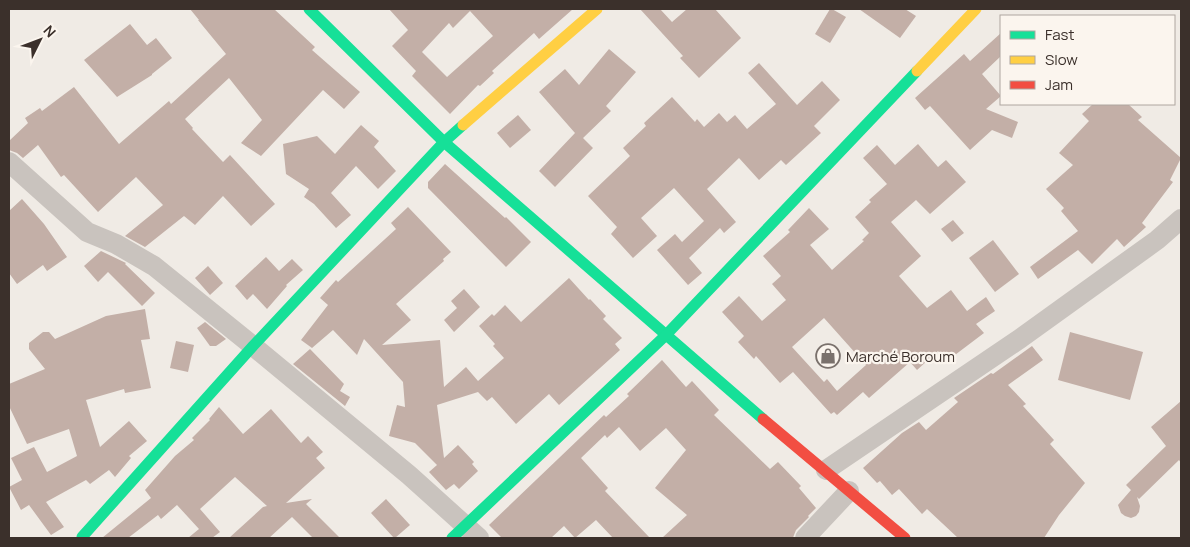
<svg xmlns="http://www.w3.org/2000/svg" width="1190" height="547" viewBox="0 0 1190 547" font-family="Manrope,sans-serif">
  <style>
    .building { fill: #c3afa7; fill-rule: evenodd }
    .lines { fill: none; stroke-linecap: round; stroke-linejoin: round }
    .street { stroke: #c9c3be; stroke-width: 20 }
    .fast { stroke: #16e098; stroke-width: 11 }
    .slow { stroke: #ffcf43; stroke-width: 11 }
    .jam { stroke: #f24e42; stroke-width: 11 }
    .labels { text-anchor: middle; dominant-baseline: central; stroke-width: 4.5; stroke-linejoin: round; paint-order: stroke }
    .poi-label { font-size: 15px; fill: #3b302b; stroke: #fbf5ee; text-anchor: start }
  </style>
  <rect width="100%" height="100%" fill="#f0ebe5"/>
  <!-- building -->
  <g class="building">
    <path d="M190,9H274L315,47L312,50L360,92L344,109L323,90L261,156L241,143L262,120L229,78L185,119L193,128L192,129L223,162L230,155L275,204L251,226L223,196L195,225L184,216L145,247L125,236L163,205L136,177L98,212L64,175L61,177L38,145L23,158L17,153L9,150V141L28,123L25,118L40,108L42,111L74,87L119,144L169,101L171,104L226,54L198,20H199Z"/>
    <path d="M389,9H573L539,39L534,33L492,71L494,73L480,86L478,85L450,114L412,76L416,71L392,46L408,30ZM470,11L493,36L447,77L422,52L449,23L453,28Z"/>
    <path d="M640,9H660L672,22L687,9H715L741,38L699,78L680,58L683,56Z"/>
    <path d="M830,9H832L846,17L830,43L815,34Z"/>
    <path d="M859,9H905L916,16L900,38Z"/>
    <path d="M130,24L147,45L156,38L172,58L152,74V75L117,97L84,60Z"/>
    <path d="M1001,33V56L982,74L1001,96L986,109L1018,122L1012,138L992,130L970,150L930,106L925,110L915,98L964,54L970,61Z"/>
    <path d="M609,49L636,72L606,106L611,111L583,138L593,148L555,187L539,171L575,133L539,92L565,69L579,85Z"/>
    <path d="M759,63L797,105L822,81L840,100L814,126L821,133L786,165L781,160L759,180L739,158L707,189L736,222L724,233L720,228L689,258L702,273L688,285L657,250L675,234L682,242L704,221L674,188L641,218L657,236L633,258L611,234L617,227L588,196L630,156L623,148L646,126L644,123L672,97L695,122L697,119L704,127L719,113L727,122L735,115L747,129L776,104L748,73Z"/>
    <path d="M1093,104H1128L1142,117L1138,120L1181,158L1170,180L1173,182L1142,223L1146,227L1124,247L1117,239L1092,264L1078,250L1038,279L1030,267L1078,231L1061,211L1064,208L1046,189L1073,165L1059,153L1089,121L1082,114Z"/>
    <path d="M518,115L531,130L510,148L497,133Z"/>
    <path d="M361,125L379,141L374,147L396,171L378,189L356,166L331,193L351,215L336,228L314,204L304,197L309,189L286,174L283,144L317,136L335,154Z"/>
    <path d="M918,144L938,167L946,160L966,182L930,214L916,200L891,222L921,256L899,276L927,308L951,290L967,311L986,297L995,311L976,324L984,333L947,361L938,351L917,370L910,362L869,398L863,392L837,415L834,412L831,414L793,372L780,383L756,356L754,359L738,342L744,336L722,312L739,296L762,321L786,300L772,284L781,276L763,256L790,232L788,230L809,208L829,229L810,245L832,270L864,241L862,240L869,233L855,217L871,202L869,200L887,184L863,158L877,145L895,165ZM824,318L866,365L837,391L827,379L824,382L792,347Z"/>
    <path d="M445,164L505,218L506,217L531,242L506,267L428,188V182Z"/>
    <path d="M22,199L44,224L67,257L47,271L43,265L17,284L9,273V211Z"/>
    <path d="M408,207L451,252L443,259L444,261L396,304L411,320L382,345L440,340L444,387L466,367L478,381L504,358L493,346L495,344L479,326L492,314L494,316L505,305L521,322L569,278L589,300L590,299L606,316L603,319L622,338L615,344L620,350L559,405L549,394L516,424L492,397L487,401L478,392L437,405L444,458L458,445L474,462L472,464L478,471L459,489L454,484L446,490L429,472L437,465L415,443L389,436L397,405L405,407L403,382L364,339L357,355L333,330L312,348L301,340L328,305L320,298L336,280L338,282L396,229L391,223Z"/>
    <path d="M953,220L964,233L952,242L941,229Z"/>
    <path d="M993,240L1019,274L995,292L969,258Z"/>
    <path d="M101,251L126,263L125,264L155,293L142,306L108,272L98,282L84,266Z"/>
    <path d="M266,257L279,271L292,259L303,270L286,285L287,286L267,309L253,294L247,300L235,286Z"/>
    <path d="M208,266L223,283L210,295L195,278Z"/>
    <path d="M464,289L480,307L454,332L444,320L457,308L451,301Z"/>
    <path d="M145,309L150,339L141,340L151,388L125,393L124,389L86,400L100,447L129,421L147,441L129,456L131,458L115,477L109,470L90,484L86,480L46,502L64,527L51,535L29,505L21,510L9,487L22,480L11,458L34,447L47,472L77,456L69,429L27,444L9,406V384L45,369L29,349V343L43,332H49L55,339L106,316Z"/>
    <path d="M205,322L226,339L216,346H210L197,328Z"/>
    <path d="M1070,332L1143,352L1130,400L1058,380Z"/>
    <path d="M176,341L194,345L188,372L170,368Z"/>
    <path d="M1032,346L1043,360L1008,385L1026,404L1023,406L1054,440L1050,444L1085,483L1059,515L1044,538H958L927,509L922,514L899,489L892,495L880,481L877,483L863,468L902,433L919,422L926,430L958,402L954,398L991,373L993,374Z"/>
    <path d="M310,349L344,384L340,391L350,397L345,406L293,364Z"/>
    <path d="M662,360L686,387L692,381L719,410L714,415L770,469L778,462L801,486L799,488L816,508L808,516L809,517L796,530L794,535L793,538H662L687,515L655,488L686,450L666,428L640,451L619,427L607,438L605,435L581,458L608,488L605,491L650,538H613L596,520L575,538L564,526L551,538H502L489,525L604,415L606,417L629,396L627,394Z"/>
    <path d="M1181,401V463L1179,460L1139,499L1137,497L1140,506L1139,512L1136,516L1131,518L1125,516L1121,513L1118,505L1131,490L1126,485L1166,446L1151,427Z"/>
    <path d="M219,407L243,434L271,409L301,443L308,436L323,452L316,458L325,468L286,503L312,499L306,504L340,538H313L292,517L269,538H229L263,507L267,506L235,477L200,509L220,532L212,538H188L199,529L177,505L161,519L158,515L128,538H102L151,498L145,490L175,456L194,440L192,438L210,420L209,419Z"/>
    <path d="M386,499L410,525L395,538H394L371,513Z"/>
  </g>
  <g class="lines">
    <!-- street -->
    <g class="street">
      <path d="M9,162L87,232L116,244L154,266L253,346L409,475L479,538"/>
      <path d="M826,470L1021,338L1157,240L1181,219"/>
      <path d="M805,538L849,491"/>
    </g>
    <!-- fast -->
    <g class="fast">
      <path d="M309,9L444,142L763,419"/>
      <path d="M82,537L253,346L444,142L463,125"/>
      <path d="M452,538L666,335L917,71"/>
    </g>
    <!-- slow -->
    <g class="slow">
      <path d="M917,71L976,9"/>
      <path d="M463,125L597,9"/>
    </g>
    <!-- jam -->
    <path class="jam" d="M763,419L905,538"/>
  </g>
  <!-- icons -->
  <defs>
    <g id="shop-ring" transform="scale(1.25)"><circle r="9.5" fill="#fbf5ee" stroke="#7a716c" stroke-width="1.5"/><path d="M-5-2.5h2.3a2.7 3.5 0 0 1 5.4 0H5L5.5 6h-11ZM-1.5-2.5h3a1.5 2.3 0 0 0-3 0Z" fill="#7a716c"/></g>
  </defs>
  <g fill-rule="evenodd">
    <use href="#shop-ring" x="828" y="356"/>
  </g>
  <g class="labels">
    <!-- poi labels -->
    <g class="poi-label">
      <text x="846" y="356">Marché Boroum</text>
    </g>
  </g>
  <!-- border -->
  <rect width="1190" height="547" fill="none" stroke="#3b302b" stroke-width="20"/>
  <!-- legend -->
  <rect x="1000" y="15" width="175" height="90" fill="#fbf5ee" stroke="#aea6a0"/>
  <rect x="1010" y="31" width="25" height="8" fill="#16e098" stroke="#aea6a0"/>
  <text x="1045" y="40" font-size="15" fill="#3b302b">Fast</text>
  <rect x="1010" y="56" width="25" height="8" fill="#ffcf43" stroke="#aea6a0"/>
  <text x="1045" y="65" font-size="15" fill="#3b302b">Slow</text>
  <rect x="1010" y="81" width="25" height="8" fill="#f24e42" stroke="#aea6a0"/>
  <text x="1045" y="90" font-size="15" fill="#3b302b">Jam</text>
  <!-- north arrow -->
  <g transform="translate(40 40) rotate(48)" stroke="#fbf5ee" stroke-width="4" paint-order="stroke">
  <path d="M0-4L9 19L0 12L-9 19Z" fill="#3b302b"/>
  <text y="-8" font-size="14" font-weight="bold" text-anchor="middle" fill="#3b302b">N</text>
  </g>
</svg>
